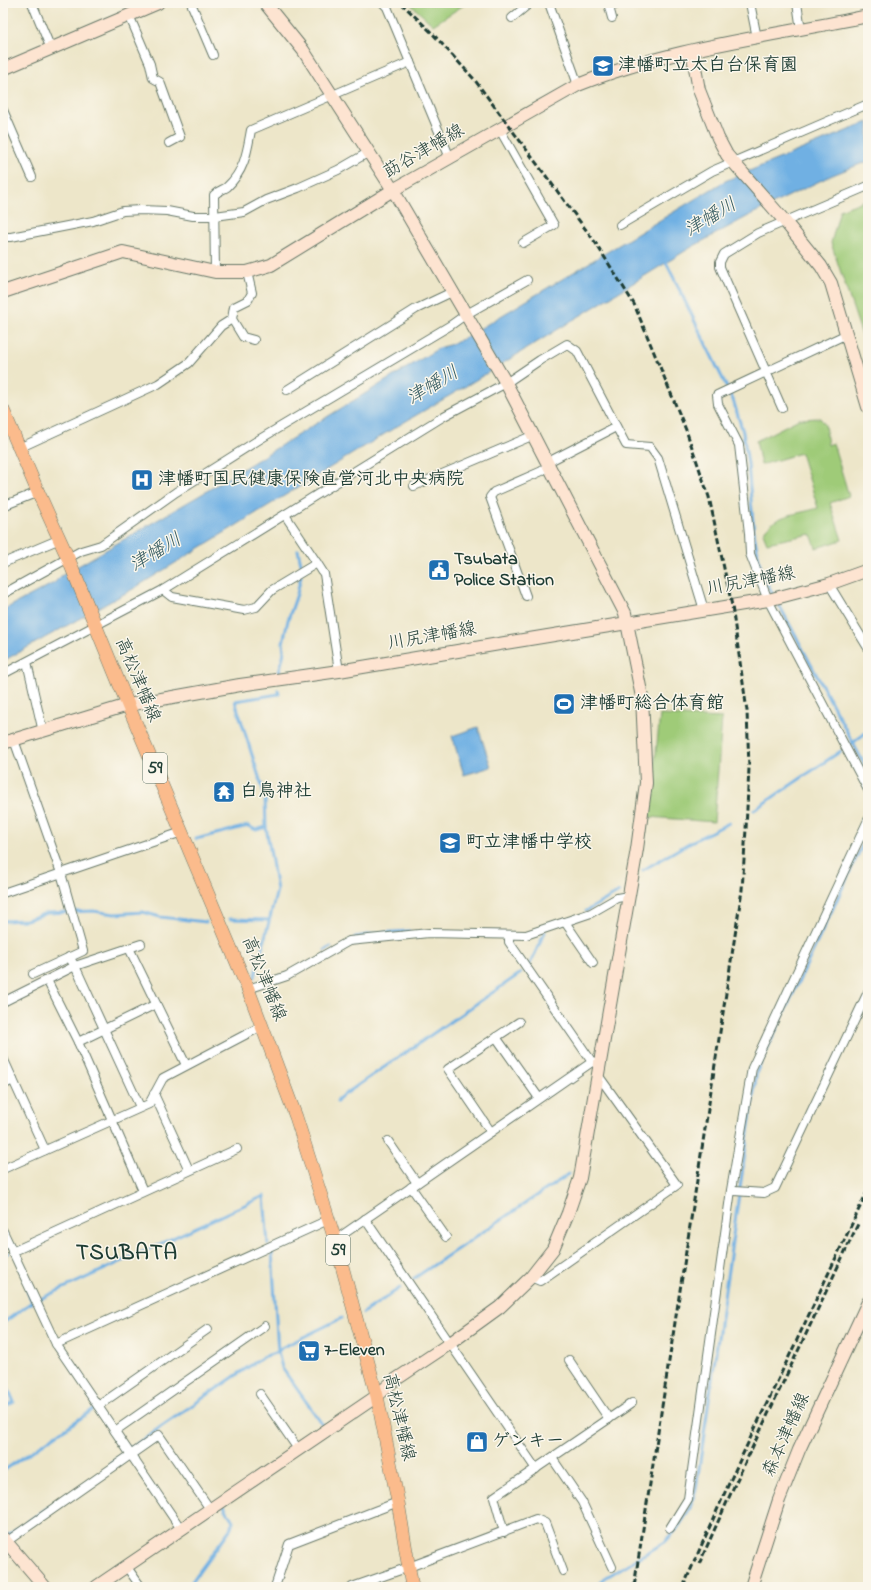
<svg xmlns="http://www.w3.org/2000/svg" width="871" height="1590" viewBox="0 0 871 1590" font-family="'Indie Flower','Klee One',sans-serif">
  <style>
    .green { fill: #9fcb78; stroke: #5f8456 }
    .water { fill: #6fb0e3; stroke: #47768c }
    .lines { fill: none; stroke-linecap: round; stroke-linejoin: round }
    .stream { stroke: #6fb0e3; stroke-width: 3 }
    .street-casing { stroke: #677868; stroke-width: 10 }
    .secondary-casing { stroke: #677868; stroke-width: 14 }
    .primary-casing { stroke: #677868; stroke-width: 14 }
    .street { stroke: #fff; stroke-width: 8 }
    .secondary { stroke: #fde4d1; stroke-width: 12 }
    .primary { stroke: #fbbb8c; stroke-width: 13 }
    .rail { stroke: #1f3d34; stroke-width: 3; stroke-dasharray: 6 3; stroke-linecap: butt }
    .labels { text-anchor: middle; dominant-baseline: central; stroke-width: 3; stroke-linejoin: round; paint-order: stroke }
    .shield { fill: #fbf7ec; stroke: #61756b; stroke-width: 1 }
    .shield-label { font-size: 17px; font-weight: bold; fill: #1f3d34 }
    .poi-label { font-size: 18px; font-weight: bold; fill: #1f3d34; stroke: #fbf7ec; text-anchor: start }
    .street-label { font-size: 18px; fill: #1f3d34; stroke: #fbf7ec }
    .water-label { font-size: 19px; font-style: italic; fill: #335a60; stroke: #fbf7ec }
    .district-label { font-size: 22px; font-weight: bold; letter-spacing: 1px; fill: #1f3d34; stroke: #fbf7ec }
  </style>
  <rect width="100%" height="100%" fill="#fbf7ec"/>
  <filter id="ink" filterUnits="userSpaceOnUse"><feTurbulence type="fractalNoise" baseFrequency=".025" numOctaves="2"/><feDisplacementMap in="SourceGraphic" scale="8" xChannelSelector="R" yChannelSelector="G"/><feConvolveMatrix kernelMatrix="1 2 1 2 8 2 1 2 1" color-interpolation-filters="sRGB"/></filter>
  <filter id="wash" filterUnits="userSpaceOnUse"><feTurbulence type="fractalNoise" baseFrequency=".012" numOctaves="4" result="noise"/><feDisplacementMap in="SourceGraphic" scale="16" xChannelSelector="R" yChannelSelector="G"/><feGaussianBlur stdDeviation="0.9" result="paint"/><feColorMatrix in="noise" values="0 0 0 0 0 0 0 0 0 0 0 0 0 0 0 0 0 1.4 0 .05"/><feComposite in="paint" operator="in"/></filter>
  <g filter="url(#wash)">
    <rect width="100%" height="100%" fill="#ede6c9"/>
    <!-- green -->
    <g class="green">
      <path d="M409,3H467L433,25Z"/>
      <path d="M868,199V353L831,243L840,210Z"/>
      <path d="M820,418L825,425L828,445L833,443L849,496L830,503L842,540L816,548L811,534L767,543L763,533C777,513 796,515 818,508L801,453L761,465L756,441L799,419Z"/>
      <path d="M660,715L722,718L714,822L649,817Z"/>
    </g>
    <!-- water -->
    <g class="water">
      <path d="M868,122V161L830,176L754,213L690,248L466,386L396,427L133,589L3,661V610L54,583L61,576L202,494L439,348L455,343L466,337L725,181Z"/>
      <path d="M478,727L491,767L464,775L452,736Z"/>
    </g>
    <g class="lines">
      <!-- stream -->
      <g class="stream">
        <path d="M665,260L733,400L743,432L748,464L754,534L761,570L773,595"/>
        <path d="M298,550L302,568"/>
        <path d="M777,601L868,771"/>
        <path d="M279,673L284,652L283,643L288,620L297,594L301,576"/>
        <path d="M850,745L868,731"/>
        <path d="M754,810L841,751"/>
        <path d="M196,839L248,826L256,830L266,827L265,796L235,701L279,694L278,690"/>
        <path d="M643,870L689,843L729,823"/>
        <path d="M586,911L619,892"/>
        <path d="M230,919L269,920"/>
        <path d="M3,921L26,920L47,913L93,911L115,914L143,912L160,917L206,922"/>
        <path d="M355,937L379,933L409,931"/>
        <path d="M325,950L331,947"/>
        <path d="M529,966L545,932"/>
        <path d="M255,977L277,890L266,827"/>
        <path d="M337,1102L338,1099L521,973"/>
        <path d="M272,1250L278,1352L282,1368L322,1424"/>
        <path d="M3,1254L8,1253"/>
        <path d="M413,1279L569,1174"/>
        <path d="M40,1299L264,1196L268,1244"/>
        <path d="M363,1313L400,1288"/>
        <path d="M3,1323L32,1302L27,1290"/>
        <path d="M3,1377L14,1402L3,1408"/>
        <path d="M129,1447L130,1449L162,1426L263,1357L278,1352L281,1348L342,1318"/>
        <path d="M111,1464L123,1454"/>
        <path d="M3,1471L94,1409"/>
        <path d="M9,1535L55,1503"/>
        <path d="M188,1587L231,1528L233,1521L224,1506"/>
        <path d="M596,1587L605,1578L665,1542L677,1529L689,1511L696,1489L757,1071L868,833"/>
      </g>
    </g>
  </g>
  <g filter="url(#ink)">
    <g class="lines">
      <!-- street casing -->
      <g class="street-casing">
        <g id="street">
          <path d="M32,3L51,49"/>
          <path d="M191,3L213,55"/>
          <path d="M383,3L387,7L450,158"/>
          <path d="M549,3L578,85"/>
          <path d="M750,3L757,38"/>
          <path d="M797,3L801,30"/>
          <path d="M129,15L150,64L153,78L160,82L180,137L169,143"/>
          <path d="M512,18L530,3"/>
          <path d="M612,18L609,7L620,3"/>
          <path d="M3,110L32,177"/>
          <path d="M500,130L554,225L523,243"/>
          <path d="M620,225L712,171L868,104"/>
          <path d="M3,237H11L93,221L123,211L141,210L167,211L193,216H215L244,212L266,200L298,188L338,170L369,152"/>
          <path d="M215,272L214,195C219,190 223,190 227,187C245,170 247,152 251,130L410,62"/>
          <path d="M247,272L252,293L248,300L234,307L232,319L243,337L254,340"/>
          <path d="M847,334L717,395L718,404L739,445L749,533L750,554L768,600L868,790"/>
          <path d="M287,390L416,309L452,292"/>
          <path d="M782,408L720,267V262L724,254L758,233L868,186"/>
          <path d="M19,448L158,384L189,363L221,326L232,319"/>
          <path d="M414,486L534,435"/>
          <path d="M3,506L38,492"/>
          <path d="M285,515L317,563L324,574L339,671"/>
          <path d="M3,563L60,539"/>
          <path d="M829,584L868,648"/>
          <path d="M163,590L172,597L244,610L256,607L272,590L317,563"/>
          <path d="M3,594L81,551L101,545L176,492L260,439L451,325L465,315L527,280"/>
          <path d="M526,596L490,497L494,492L542,471L552,460L616,427"/>
          <path d="M27,662L43,732"/>
          <path d="M3,674L163,590L444,416L506,383L540,360L567,344L577,351L626,445L650,447L658,458L704,610"/>
          <path d="M14,740L61,873L83,951L33,974"/>
          <path d="M3,893L182,832"/>
          <path d="M565,922L593,963"/>
          <path d="M509,935V942L592,1062"/>
          <path d="M129,948L186,1065"/>
          <path d="M69,957L75,966L140,1107"/>
          <path d="M47,980L78,1042L143,1191"/>
          <path d="M248,989L287,976L349,941L429,933L526,935L591,913L617,898L628,896"/>
          <path d="M3,1002L75,966L141,944"/>
          <path d="M496,1037L539,1098"/>
          <path d="M78,1042L156,1004"/>
          <path d="M3,1058L45,1150"/>
          <path d="M3,1085L13,1080"/>
          <path d="M154,1094L189,1170"/>
          <path d="M491,1132L448,1069L519,1022"/>
          <path d="M388,1141L417,1183"/>
          <path d="M3,1169L149,1104L163,1078L262,1026"/>
          <path d="M411,1187L446,1237"/>
          <path d="M734,1191L764,1193L775,1188L868,992"/>
          <path d="M365,1219L536,1469"/>
          <path d="M3,1231L56,1344L181,1529"/>
          <path d="M335,1240L592,1062L600,1061"/>
          <path d="M12,1252L237,1149"/>
          <path d="M531,1277L540,1281L677,1185L598,1075"/>
          <path d="M56,1344L328,1220"/>
          <path d="M569,1360L609,1419"/>
          <path d="M260,1394L298,1449"/>
          <path d="M98,1406L208,1329"/>
          <path d="M115,1431L265,1326"/>
          <path d="M552,1458L582,1502L612,1567"/>
          <path d="M670,1528L688,1499L731,1190L752,1068L868,820"/>
          <path d="M504,1532L494,1497L632,1403"/>
          <path d="M6,1542L159,1435L210,1509"/>
          <path d="M126,1566L141,1587"/>
          <path d="M275,1587L289,1544L398,1502"/>
          <path d="M352,1587L409,1567L536,1519L545,1523L563,1571"/>
        </g>
      </g>
      <!-- secondary casing -->
      <g class="secondary-casing">
        <g id="secondary">
          <path d="M692,51L699,90L718,138L727,155L783,219L821,266L831,283L868,407"/>
          <path d="M3,69L158,3"/>
          <path d="M3,292L123,252L215,272H247L271,265L393,190L578,85C668,48 773,36 868,16"/>
          <path d="M3,743L128,705L240,685L339,671L505,643L768,600L829,584L868,570"/>
          <path d="M3,1538L45,1587"/>
          <path d="M96,1587L377,1396L392,1382L449,1344L500,1307L531,1277L553,1249L568,1213L580,1178L637,849L646,783L642,697L625,613L506,383L393,190L303,50L265,3"/>
          <path d="M751,1587L779,1500L799,1450L868,1302"/>
        </g>
      </g>
      <!-- primary casing -->
      <g class="primary-casing">
        <path id="primary" d="M3,410L38,492L68,558L128,705L248,989L296,1117L335,1240L377,1396L398,1502L412,1587"/>
      </g>
      <!-- street -->
      <use href="#street" class="street"/>
      <!-- secondary -->
      <use href="#secondary" class="secondary"/>
      <!-- primary -->
      <use href="#primary" class="primary"/>
      <!-- rail -->
      <g class="rail">
        <path d="M401,3L432,33L474,79L595,242L634,304L686,430L709,497L732,606L747,711L749,768L746,829L742,890L634,1587"/>
        <path d="M699,1564L735,1484L859,1222"/>
        <path d="M683,1587L730,1481L868,1190"/>
      </g>
    </g>
  </g>
  <!-- icons -->
  <defs>
    <g id="school-square" transform="scale(1.15)"><rect x="-9" y="-9" width="18" height="18" rx="4" fill="#1f6fb2" stroke="#fbf7ec"/><path d="M0-5L7-2L0 1L-7-2ZM-4 1L0 2.5L4 1V4Q0 6-4 4Z" fill="#fff"/></g>
    <g id="hospital-square" transform="scale(1.15)"><rect x="-9" y="-9" width="18" height="18" rx="4" fill="#1f6fb2" stroke="#fbf7ec"/><path d="M-5-5h3v3.5h4V-5h3V5h-3V1.5h-4V5h-3Z" fill="#fff"/></g>
    <g id="civic-square" transform="scale(1.15)"><rect x="-9" y="-9" width="18" height="18" rx="4" fill="#1f6fb2" stroke="#fbf7ec"/><path d="M-.6-6.5H3V-4.5H.6V-3L4-1V1h2V6H-6V1h2V-1L-.6-3ZM-1.2 2.5V6h2.4V2.5Z" fill="#fff"/></g>
    <g id="stadium-square" transform="scale(1.15)"><rect x="-9" y="-9" width="18" height="18" rx="4" fill="#1f6fb2" stroke="#fbf7ec"/><path d="M0-5a6.5 5 0 1 0 0 10a6.5 5 0 1 0 0-10ZM-3.5-1.8h7v3.6h-7Z" fill="#fff"/></g>
    <g id="temple-square" transform="scale(1.15)"><rect x="-9" y="-9" width="18" height="18" rx="4" fill="#1f6fb2" stroke="#fbf7ec"/><path d="M0-6L5-2H3V0L6.5 2.5H4V6H1.5V3h-3V6H-4V2.5H-6.5L-3 0V-2H-5Z" fill="#fff"/></g>
    <g id="supermarket-square" transform="scale(1.15)"><rect x="-9" y="-9" width="18" height="18" rx="4" fill="#1f6fb2" stroke="#fbf7ec"/><path d="M-6-5.5h2.5l.6 2H6L4.5 2H-2.5L-4.4-4H-6ZM-1.5 3.2a1.3 1.3 0 1 0 .1 0ZM3 3.2a1.3 1.3 0 1 0 .1 0Z" fill="#fff"/></g>
    <g id="shop-square" transform="scale(1.15)"><rect x="-9" y="-9" width="18" height="18" rx="4" fill="#1f6fb2" stroke="#fbf7ec"/><path d="M-5-2.5h2.3a2.7 3.5 0 0 1 5.4 0H5L5.5 6h-11ZM-1.5-2.5h3a1.5 2.3 0 0 0-3 0Z" fill="#fff"/></g>
  </defs>
  <g fill-rule="evenodd">
    <use href="#school-square" x="603" y="66"/>
    <use href="#hospital-square" x="142" y="480"/>
    <use href="#civic-square" x="439" y="570"/>
    <use href="#stadium-square" x="564" y="704"/>
    <use href="#temple-square" x="224" y="792"/>
    <use href="#school-square" x="450" y="843"/>
    <use href="#supermarket-square" x="309" y="1351"/>
    <use href="#shop-square" x="477" y="1442"/>
  </g>
  <g class="labels">
    <!-- shield labels -->
    <g class="shield">
      <rect x="143" y="753" width="24" height="30" rx="3"/>
      <rect x="326" y="1235" width="24" height="30" rx="3"/>
    </g>
    <g class="shield-label">
      <text x="155" y="768">59</text>
      <text x="338" y="1250">59</text>
    </g>
    <!-- poi labels -->
    <g class="poi-label">
      <text x="618" y="66">津幡町立太白台保育園</text>
      <text x="158" y="480">津幡町国民健康保険直営河北中央病院</text>
      <text x="454" y="560">Tsubata<tspan x="454" dy="21">Police Station</tspan></text>
      <text x="580" y="704">津幡町総合体育館</text>
      <text x="240" y="792">白鳥神社</text>
      <text x="466" y="843">町立津幡中学校</text>
      <text x="324" y="1351">7-Eleven</text>
      <text x="492" y="1442">ゲンキー</text>
    </g>
    <!-- street labels -->
    <g class="street-label">
      <text transform="translate(424 152) rotate(-30)">莇谷津幡線</text>
      <text transform="translate(751 582) rotate(-11)">川尻津幡線</text>
      <text transform="translate(432 637) rotate(-10)">川尻津幡線</text>
      <text transform="translate(137 680) rotate(67)">高松津幡線</text>
      <text transform="translate(263 979) rotate(68)">高松津幡線</text>
      <text transform="translate(398 1417) rotate(77)">高松津幡線</text>
      <text transform="translate(787 1435) rotate(-66)">森本津幡線</text>
    </g>
    <!-- water labels -->
    <g class="water-label">
      <text transform="translate(711 218) rotate(-31)">津幡川</text>
      <text transform="translate(433 386) rotate(-31)">津幡川</text>
      <text transform="translate(156 553) rotate(-31)">津幡川</text>
    </g>
    <!-- district labels -->
    <g class="district-label">
      <text x="127" y="1254">TSUBATA</text>
    </g>
  </g>
  <!-- margin -->
  <rect width="871" height="1590" fill="none" stroke="#fbf7ec" stroke-width="16"/>
</svg>
